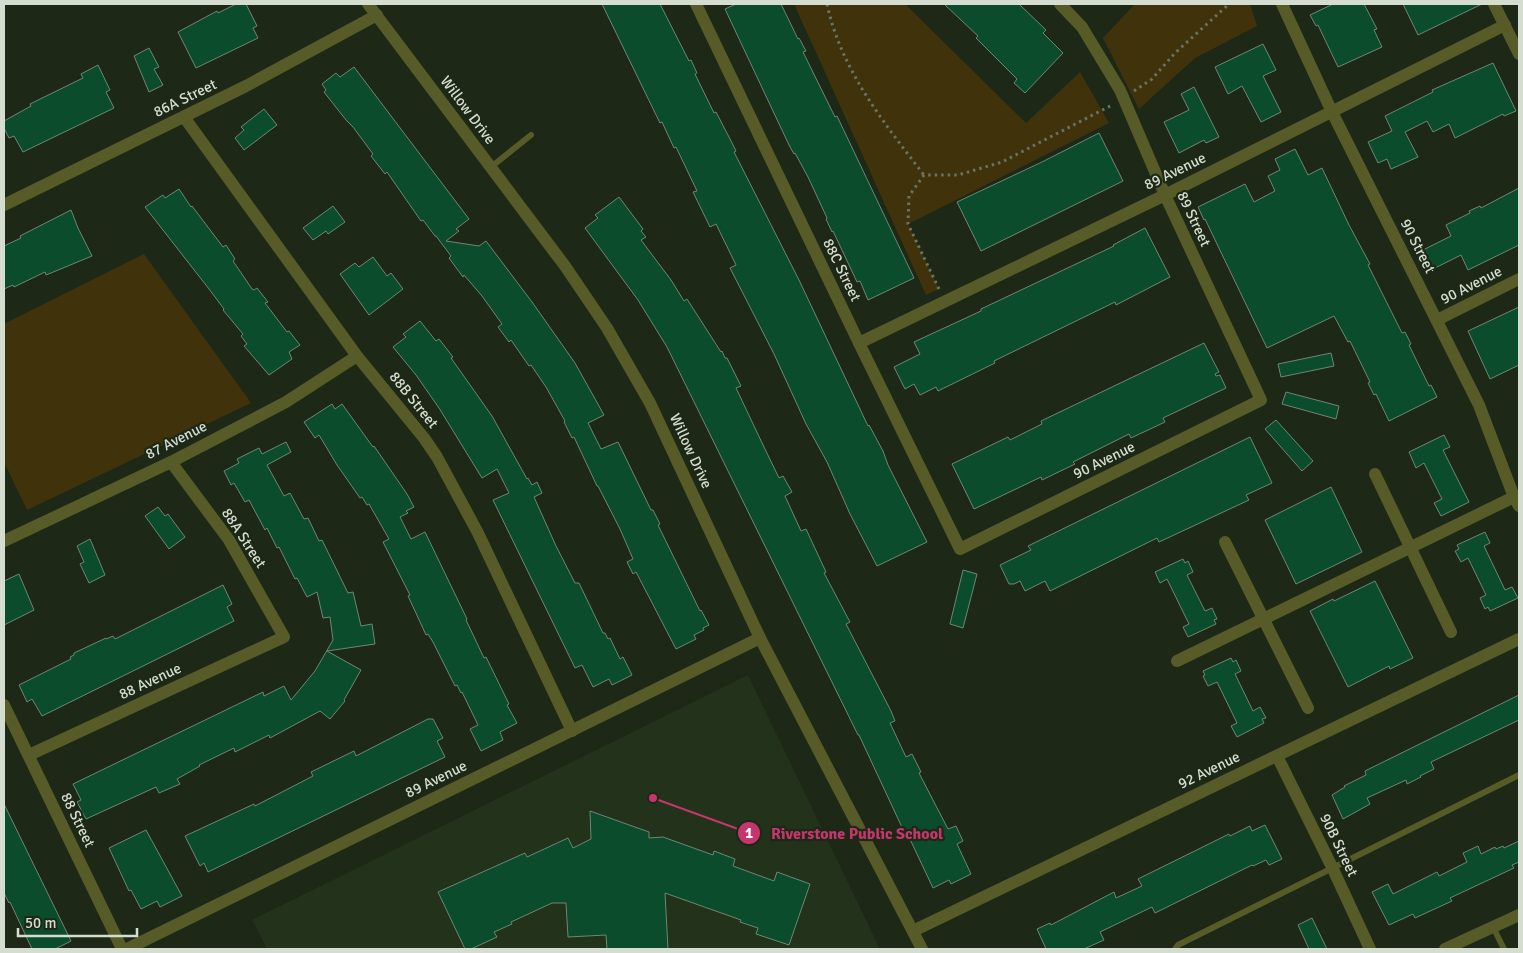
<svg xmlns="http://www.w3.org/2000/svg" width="1523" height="953" viewBox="0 0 1523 953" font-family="Signika,sans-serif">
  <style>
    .built { fill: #23321a }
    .green { fill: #40330b }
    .building { fill: #0a4c2c; stroke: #6f8677 }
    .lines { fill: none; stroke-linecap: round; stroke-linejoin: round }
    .path { stroke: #697263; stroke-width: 3; stroke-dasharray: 2.5 4; stroke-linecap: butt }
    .service { stroke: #575b27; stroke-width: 6 }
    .minor { stroke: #575b27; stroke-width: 12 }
    .tertiary { stroke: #575b27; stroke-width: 12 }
    .labels { text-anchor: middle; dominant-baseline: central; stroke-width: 4.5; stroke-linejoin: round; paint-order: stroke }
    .street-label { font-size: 15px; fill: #d5ddd1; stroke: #1d2817 }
    .leader { fill: none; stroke: #c5366d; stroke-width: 2 }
    .callout-dot { fill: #c5366d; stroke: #1d2817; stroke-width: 2 }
    .mark-label { font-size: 15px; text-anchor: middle; font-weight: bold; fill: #fff }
    .callout-label { font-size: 16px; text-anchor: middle; font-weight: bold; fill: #c5366d; stroke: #1d2817; stroke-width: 4.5; stroke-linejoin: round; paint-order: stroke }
  </style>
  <rect width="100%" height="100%" fill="#1d2817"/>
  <!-- built -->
  <path class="built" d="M748,675L880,949H267L252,920Z"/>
  <!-- green -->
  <g class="green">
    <path d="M794,4H905L1026,123L1080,72L1109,123L908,224L939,289L926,295Z"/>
    <path d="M1135,4H1250L1257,26L1195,58L1139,109L1103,38Z"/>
    <path d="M144,254L251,403L27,510L4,462V324Z"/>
  </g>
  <!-- building -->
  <g class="building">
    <path d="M236,4H246L257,26L253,28L258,38L196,68L178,32L217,11L218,13Z"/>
    <path d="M602,4H660L689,61L691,60L697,73L695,74L714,113L716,112L730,139L736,151L734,152L799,280L868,426L869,425L883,451L888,465L927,542L877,566L850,514L827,462L806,424L774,354L730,268L736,265L716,224L710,227L693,192L697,191L676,147L674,148L662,122L660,123Z"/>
    <path d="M736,4H781L798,39L799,38L806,51L803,52L835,117L837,116L914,278L868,300L860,281L857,282L833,231L832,232L826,219L827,218L808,177L795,153L794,154L789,145L725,9Z"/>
    <path d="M944,4H1019L1046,30L1043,33L1063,53L1025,93L1014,83L1017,79L976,38L978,36Z"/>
    <path d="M1333,4H1364L1377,29L1374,30L1382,47L1338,67L1318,25L1316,26L1310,15Z"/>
    <path d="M1403,4H1482L1418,35Z"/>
    <path d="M1263,44L1276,70L1263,76L1281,112L1261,122L1242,86L1228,94L1215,67Z"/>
    <path d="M149,48L159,67L154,69L163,85L149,92L134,56Z"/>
    <path d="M1493,63L1516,111L1504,116L1503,114L1455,138L1449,124L1433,132L1427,121L1405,132L1418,157L1391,169L1387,159L1378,163L1368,142L1392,131L1385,116L1433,92L1432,90Z"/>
    <path d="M98,65L110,90L106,92L114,108L23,152L14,136L9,138L4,128V121L31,106L30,104L83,78L81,74Z"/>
    <path d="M354,67L469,219L456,229L459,231L446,241L479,246L486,241L532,302L575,363L604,415L588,423L601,449L618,442L651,510H653L660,524L658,525L700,611L701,610L709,625L703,628L704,630L694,635L696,639L676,649L636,572L633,574L627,562L633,559L620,529L598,486H597L574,437L572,438L564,422L565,421L546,387L531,365L529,366L511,340L509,342L498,327L502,324L482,296L464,275L463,277L449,258L451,256L436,236H435L423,220L421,221L387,172L385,174L371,156L373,154L353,127L346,120L324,92L326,90L322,84L336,73L340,77Z"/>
    <path d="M1194,87L1219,137L1206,143L1204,140L1179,153L1164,122L1189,110L1181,94Z"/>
    <path d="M264,109L277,125L244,150L235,138L244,130L241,127Z"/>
    <path d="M1099,133L1123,181L981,251L957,202L1042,162Z"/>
    <path d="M1295,149L1308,175L1322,168L1349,225L1370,264L1368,265L1402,333L1405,332L1411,344L1409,345L1429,386L1431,385L1437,397L1389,421L1376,394L1374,395L1368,383L1370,382L1350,341L1348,342L1334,316L1267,348L1205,219L1204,220L1198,207L1245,184L1254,202L1275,191L1268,176L1280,170L1275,159Z"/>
    <path d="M1519,188V245L1468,270L1461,255L1429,271L1419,252L1451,236L1446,225L1470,213L1469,211L1480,206L1481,208Z"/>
    <path d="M179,189L191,207L192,206L223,247L226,245L235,259L233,261L252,289L254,290L257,288L268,302L265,303L287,332L289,331L300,345L289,352L292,359L269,375L244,346L247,344L241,336L243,334L223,310L224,309L209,289L145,207L163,195L165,198Z"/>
    <path d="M619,197L643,229L641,231L646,237L641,240L671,280L684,301L687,299L721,352L722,351L725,358H727L741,386L736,388L764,447L779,478L783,476L792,492L785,496L801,531L806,529L826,572L824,573L850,622L846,624L891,711L895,721L890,723L906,757L912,754L921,772L919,773L948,829L956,826L963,841L957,844L971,874L951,884L949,880L933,888L908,835L906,836L859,735H858L667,347L638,300L585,228L598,218L595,215Z"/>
    <path d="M333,206L345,222L328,234L326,231L313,240L303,228Z"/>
    <path d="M71,210L78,228L92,256L46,275L45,272L14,287L13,285L4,289V246L21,238L20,236Z"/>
    <path d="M1145,228L1170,277L1116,305L1115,302L994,361L995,363L938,391L936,387L920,395L914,384L905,389L894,367L920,354L914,342L981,311V309L1114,246L1113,245Z"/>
    <path d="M373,257L387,276L391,273L403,289L369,315L340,274L355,263L359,267Z"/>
    <path d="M1519,307V365L1490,379L1468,331Z"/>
    <path d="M420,321L436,341L439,339L453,357L451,358L492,416L527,479L528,478L532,485L537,482L542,493L534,497L556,546L575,583H579L603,633H605L608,639L610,638L620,659L623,657L632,675L612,685L609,679L593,687L582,665L575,668L493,500L509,493L497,469L482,478L439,408L416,375L393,347L406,337L403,334Z"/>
    <path d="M1204,343L1219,372L1215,374L1216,376L1220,375L1226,388L1163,418L1165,422L1131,438L1129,434L1073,462L1075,464L1042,480L1041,477L974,509L952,464L1008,437L1010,440L1042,424L1041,421Z"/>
    <path d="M1331,353L1334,366L1281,377L1278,364Z"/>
    <path d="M1286,392L1339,406L1336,419L1282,404Z"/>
    <path d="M332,404L335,409L342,404L373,447L374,446L407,494L414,507L406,511L408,513L400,517L411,539L425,532L467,619L466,620L484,658L486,657L509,704L507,705L517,723L500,732L503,740L481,751L470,729L478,725L462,692L461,693L457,685L455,686L433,642L428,634L426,635L421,624L408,596L410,595L383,542L389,539L369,504L367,505L362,497L360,498L337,465L319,435L315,438L304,422Z"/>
    <path d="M1276,420L1313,461L1302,471L1265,429Z"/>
    <path d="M1444,435L1450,447L1443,450L1469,502L1441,516L1434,503L1442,499L1424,463L1416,468L1409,452Z"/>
    <path d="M1250,437L1272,483L1246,495L1249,500L1159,542L1157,538L1050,591L1045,581L1025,591L1020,581L1014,584H1009L1000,565L1031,550L1028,546Z"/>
    <path d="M286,442L291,452L267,465L284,496L290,493L304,519L308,518L319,541L322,540L348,593L353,592L361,626L372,624L375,644L327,651L361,670L344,700L345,701L330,719L320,711L270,738L269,735L235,752L234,748L199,765L200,766L177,779L180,784L159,793L156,787L86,819L77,802L81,800L73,784L263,692L264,696L284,686L291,700L315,671L333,640L330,617L323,618L317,592L307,597L297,578L295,579L279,547L277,548L267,528L265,530L249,500L245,502L234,483L231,485L224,471L239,463L237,459L259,448L262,454Z"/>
    <path d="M1331,487L1362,552L1296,584L1265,520Z"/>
    <path d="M158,507L165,516L168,514L185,537L169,549L145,516Z"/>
    <path d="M1485,532L1490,543L1484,546L1505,590L1512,587L1518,598L1490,611L1488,607L1485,609L1480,598L1486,595L1468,558L1461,562L1455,551L1459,549L1457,545Z"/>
    <path d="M90,539L105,575L89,583L80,564L84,562L77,546Z"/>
    <path d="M1183,559L1185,563L1188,561L1193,572L1187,575L1205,611L1212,608L1217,619L1214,620L1216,624L1188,637L1183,627L1189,624L1167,579L1160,583L1155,572Z"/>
    <path d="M963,570L977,574L963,628L950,624Z"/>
    <path d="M19,574L34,610L4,625V581Z"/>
    <path d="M1375,581L1413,658L1390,669L1389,666L1348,687L1310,611L1333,599L1334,601Z"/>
    <path d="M223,585L232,604L227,607L234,621L42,716L32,699L27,702L19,685L71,659L70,657L74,655V653L106,638V639L113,636L115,639Z"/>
    <path d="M1231,658L1233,662L1236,660L1241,671L1235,674L1253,711L1260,707L1266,718L1262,719L1264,723L1237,737L1231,726L1237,723L1217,682L1208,686L1203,676L1205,675L1203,671Z"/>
    <path d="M1519,695V720L1431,762L1434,769L1420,776L1421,777L1407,784L1406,780L1367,798L1370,804L1343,819L1332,795L1345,787L1344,786L1366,775L1365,771Z"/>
    <path d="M428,719H433L443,738L437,741L445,757L208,872L204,863L200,866L185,836L254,804L255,806L313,776L311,772L354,751L356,756Z"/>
    <path d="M4,804L71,941L55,949H32L10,902L9,903L4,893Z"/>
    <path d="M590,811L649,832V838L663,837L713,855L714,851L735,859L733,866L774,881L777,872L810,884L789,945L756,934L758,928L740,922L741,920L665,893L668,949H607L606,935L568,937L566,903H552L511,922L512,924L494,932L497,937L471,949H465L438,892L525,853L527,857L568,838L573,848L591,839Z"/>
    <path d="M1265,825L1282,859L1269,865L1266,860L1253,866L1252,865L1155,913L1152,907L1100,932L1104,940L1084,949H1046L1037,929L1050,923L1051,925L1114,892L1116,898L1142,886L1138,879L1229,834L1230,836L1250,826L1252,831Z"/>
    <path d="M146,830L182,896L160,907L157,901L141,909L131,890L129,891L109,848Z"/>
    <path d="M1519,841V862L1512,865L1514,868L1450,898L1452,901L1415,918L1413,914L1389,925L1372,892L1388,884L1393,894L1437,872L1439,876L1467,862L1463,853L1478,846L1481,854L1495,847L1496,849L1503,846L1504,848Z"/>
    <path d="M1312,918L1327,949H1309L1298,925Z"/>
  </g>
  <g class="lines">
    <!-- path -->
    <g class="path">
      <path d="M827,4C841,70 884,123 924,175"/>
      <path d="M1134,91L1152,79L1175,53L1229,4"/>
      <path d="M939,289L908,224L909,196L924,175H958L1002,162L1112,105"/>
    </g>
    <!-- service -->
    <g class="service">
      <path d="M491,167L531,135"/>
      <path d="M1493,927L1504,949"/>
      <path d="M1175,949L1178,945L1519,775"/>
    </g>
    <!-- minor -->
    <g class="minor">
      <path d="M696,4L859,343L960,549L1261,400L1165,195L1120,90L1082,27L1060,4"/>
      <path d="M1282,4L1332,112L1479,405L1514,497L1519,506"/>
      <path d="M1494,4L1519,54"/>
      <path d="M184,117L357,356L424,438L437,457L478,533L572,731"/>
      <path d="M4,205L246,86L377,15"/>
      <path d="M1437,320L1519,279"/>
      <path d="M859,343L1165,195L1505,25"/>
      <path d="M1375,474L1451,632"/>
      <path d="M4,541L171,462L286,402L357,356"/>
      <path d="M1225,542L1308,708"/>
      <path d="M1177,661L1514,497"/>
      <path d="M4,705L122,949"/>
      <path d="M29,755L284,637L229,540L171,462"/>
      <path d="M1277,756L1332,867L1370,949"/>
      <path d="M1445,949L1519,915"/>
    </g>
    <!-- tertiary -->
    <g class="tertiary">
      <path d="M368,4L565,266L607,328L650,403L760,638L922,949"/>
      <path d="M913,931L1519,639"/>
      <path d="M127,949L760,638"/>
    </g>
  </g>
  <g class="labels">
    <!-- street labels -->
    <g class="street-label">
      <text transform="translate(185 98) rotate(-26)">86A Street</text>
      <text transform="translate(468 110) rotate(53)">Willow Drive</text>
      <text transform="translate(1175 171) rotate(-26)">89 Avenue</text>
      <text transform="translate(1194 219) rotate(65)">89 Street</text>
      <text transform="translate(1418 246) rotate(63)">90 Street</text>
      <text transform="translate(842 270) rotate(64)">88C Street</text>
      <text transform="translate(1471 285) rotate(-27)">90 Avenue</text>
      <text transform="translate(414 400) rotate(51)">88B Street</text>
      <text transform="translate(176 440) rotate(-27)">87 Avenue</text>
      <text transform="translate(691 451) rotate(65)">Willow Drive</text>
      <text transform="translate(1104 460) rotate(-26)">90 Avenue</text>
      <text transform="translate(244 538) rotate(57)">88A Street</text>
      <text transform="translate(150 681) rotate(-25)">88 Avenue</text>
      <text transform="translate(1209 770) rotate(-26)">92 Avenue</text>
      <text transform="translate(436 779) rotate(-26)">89 Avenue</text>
      <text transform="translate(78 820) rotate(64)">88 Street</text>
      <text transform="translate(1339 845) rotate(64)">90B Street</text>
    </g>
  </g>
  <!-- callouts -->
  <path class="leader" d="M653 798L749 833"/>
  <g class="callout-dot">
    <circle cx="653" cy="798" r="5"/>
    <circle cx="749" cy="833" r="12"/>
  </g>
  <g class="mark-label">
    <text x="749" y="838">1</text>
  </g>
  <g class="callout-label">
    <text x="857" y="839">Riverstone Public School</text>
  </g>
  <!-- border -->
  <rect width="1523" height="953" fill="none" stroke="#d5ddd1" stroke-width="10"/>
  <!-- scale -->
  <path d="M18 928v8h119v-8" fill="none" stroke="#d5ddd1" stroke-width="2.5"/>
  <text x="25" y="928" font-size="15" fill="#d5ddd1" stroke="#1d2817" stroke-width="4" paint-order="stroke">50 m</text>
</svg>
